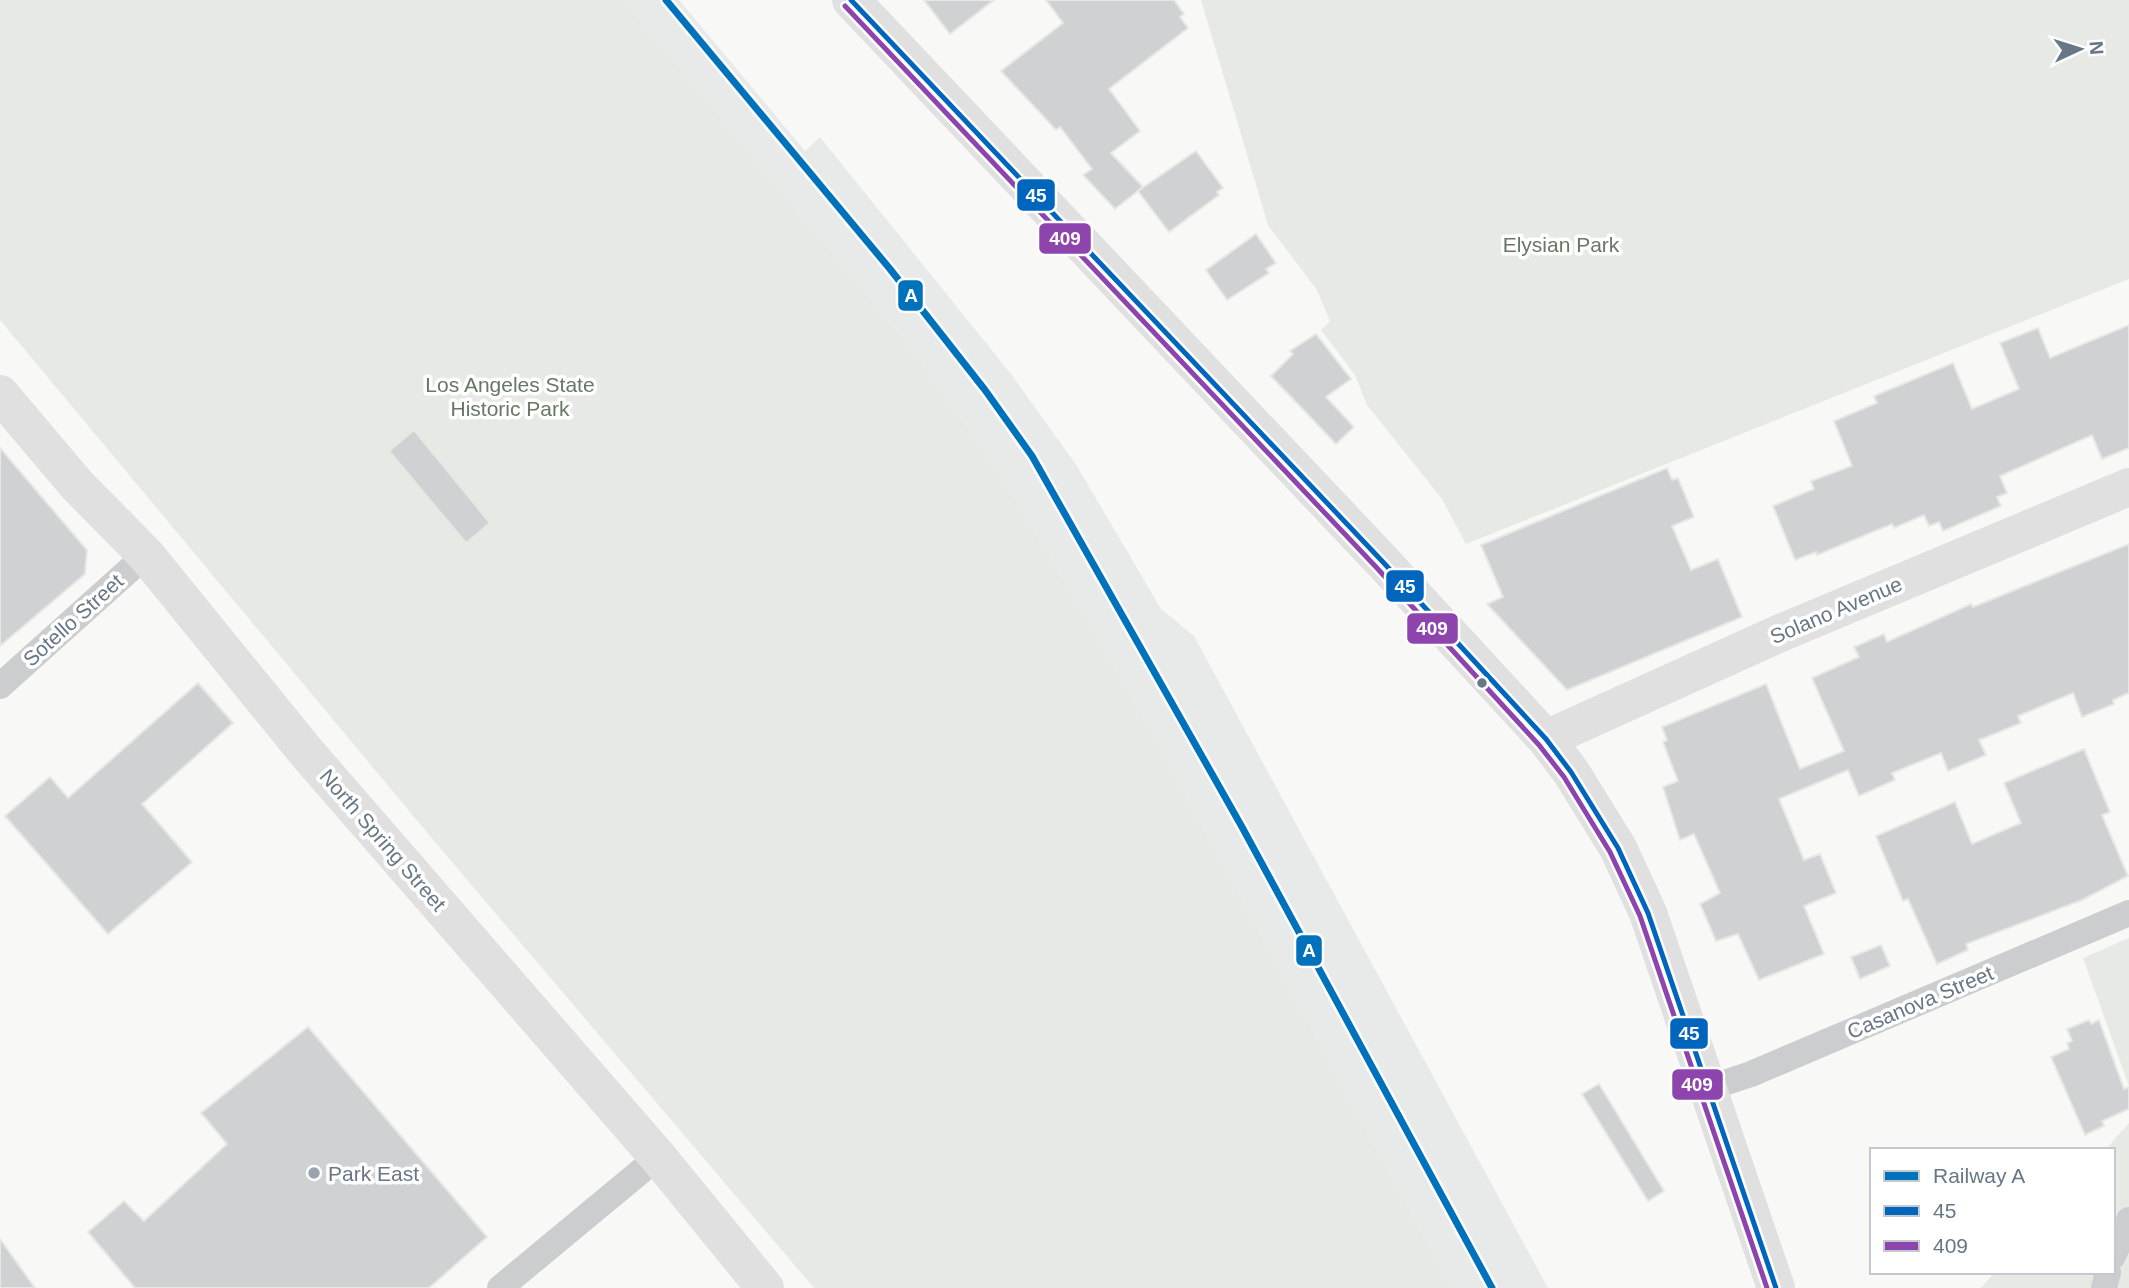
<svg xmlns="http://www.w3.org/2000/svg" width="2129" height="1288" viewBox="0 0 2129 1288" font-family="Helvetica,sans-serif">
  <style>
    .built { fill: #e8e9e9 }
    .green { fill: #e6e9e4 }
    .building { fill: #d0d1d2; stroke: #e7e7e6; stroke-width: 2 }
    .lines { fill: none; stroke-linecap: round; stroke-linejoin: round }
    .minor { stroke: #cccdce; stroke-width: 26 }
    .secondary { stroke: #e0e0e1; stroke-width: 38 }
    .primary { stroke: #e0e0e1; stroke-width: 38 }
    .bus-1-casing { stroke: #fff; stroke-width: 10 }
    .bus-2-casing { stroke: #fff; stroke-width: 10 }
    .bus-1 { stroke: #0065bd; stroke-width: 5 }
    .bus-2 { stroke: #8e44ad; stroke-width: 5 }
    .rail-1-casing { stroke: #fff; stroke-width: 12 }
    .rail-1 { stroke: #0072bc; stroke-width: 7 }
    .bus-dot { fill: #687786; stroke: #fff; stroke-width: 2.5 }
    .poi-dot { fill: #9aa4ae; stroke: #fff; stroke-width: 2.5 }
    .labels { text-anchor: middle; dominant-baseline: central; stroke-width: 7; stroke-linejoin: round; paint-order: stroke }
    .park-label { font-size: 21px; fill: #667963; stroke: #fff }
    .street-label { font-size: 21px; fill: #687786; stroke: #fff }
    .poi-label { font-size: 21px; fill: #687786; stroke: #fff; text-anchor: start }
    .line-badge { stroke: #fff; stroke-width: 2.5 }
    .badge-label { font-size: 19px; text-anchor: middle; font-weight: bold; fill: #fff }
  </style>
  <rect width="100%" height="100%" fill="#f8f8f7"/>
  <!-- built -->
  <path class="built" d="M624,0H679L805,151L820,137L1011,374L1077,466L1161,609L1194,636L1548,1288H1452L1157,741L1090,622L998,470L913,349Z"/>
  <!-- green -->
  <g class="green">
    <path d="M0,0H624L913,349L998,470L1090,622L1157,741L1452,1288H814L435,842L0,320Z"/>
    <path d="M1201,0H2129V279L1466,544L1442,499L1367,405L1355,375L1321,330L1330,321L1317,290L1268,225Z"/>
    <path d="M2129,938V1086L2083,958Z"/>
    <path d="M2129,1123V1288H1981L1995,1272H2113V1150H2105Z"/>
  </g>
  <!-- building -->
  <g class="building">
    <path d="M924,0H994L950,34Z"/>
    <path d="M1046,0H1174L1184,14L1180,17L1188,28L1109,89L1140,131L1111,153L1143,187L1115,209L1083,175L1092,169L1060,127L1056,130L1001,71L1063,23Z"/>
    <path d="M1196,151L1223,188L1217,192L1219,195L1169,232L1138,191Z"/>
    <path d="M1256,234L1276,263L1266,269L1269,273L1227,300L1206,270Z"/>
    <path d="M2129,325V448L2102,459L2092,435L2000,476L2007,493L1997,497L2001,506L1943,531L1939,522L1929,526L1924,515L1894,528L1892,524L1817,555L1816,552L1795,560L1773,506L1814,489L1811,481L1852,466L1834,421L1877,403L1874,396L1953,363L1972,409L2019,389L2000,343L2038,328L2050,358Z"/>
    <path d="M1316,334L1351,379L1326,397L1354,427L1336,444L1271,376L1293,354L1290,351Z"/>
    <path d="M414,430L490,523L466,543L389,451Z"/>
    <path d="M0,448L87,550L85,574L0,646Z"/>
    <path d="M1667,468L1672,480L1678,478L1694,517L1672,526L1691,570L1718,559L1742,617L1567,690L1487,604L1503,597L1481,545Z"/>
    <path d="M2129,544V693L2113,700L2114,704L2082,717L2073,693L2018,716L2021,723L1979,740L1986,755L1948,771L1941,753L1892,773L1895,780L1859,796L1848,770L1779,799L1804,860L1820,854L1836,893L1804,906L1824,954L1759,980L1738,934L1716,941L1700,904L1720,893L1694,834L1680,840L1663,787L1678,781L1663,742L1667,740L1662,727L1766,684L1800,769L1844,751L1812,678L1859,657L1854,647L1884,634L1887,642L1971,604L1973,607Z"/>
    <path d="M198,683L233,723L142,804L192,862L108,934L5,816L50,777L68,798Z"/>
    <path d="M2084,749L2110,812L2102,815L2128,876L2082,900L1966,944L1968,950L1937,964L1908,899L1903,901L1876,836L1955,802L1972,844L2021,823L2004,783Z"/>
    <path d="M1881,945L1890,966L1860,979L1851,957Z"/>
    <path d="M2089,1020L2091,1024L2099,1020L2124,1089L2129,1087V1109L2102,1121L2104,1126L2085,1135L2051,1057L2069,1049L2067,1043L2072,1041L2067,1029Z"/>
    <path d="M308,1027L487,1237L429,1288H135L88,1232L124,1201L144,1221L227,1144L201,1113Z"/>
    <path d="M1599,1084L1664,1191L1648,1201L1582,1094Z"/>
    <path d="M0,1239L35,1288H0Z"/>
  </g>
  <g class="lines">
    <!-- minor -->
    <g class="minor">
      <path d="M0,686L146,555"/>
      <path d="M1709,1088L1751,1074L2129,913"/>
      <path d="M2113,1256L2129,1220"/>
      <path d="M500,1288L658,1157"/>
      <path d="M2104,1288L2108,1272"/>
    </g>
    <!-- secondary -->
    <g class="secondary">
      <path d="M851,0L1382,561L1546,739L1571,772L1618,848L1648,913L1776,1288"/>
      <path d="M1546,739L1778,634L2129,487"/>
    </g>
    <!-- primary -->
    <path class="primary" d="M0,394L77,485L146,555L307,753L658,1157L765,1288"/>
    <!-- bus-1 casing -->
    <g class="bus-1-casing">
      <path id="bus-1" d="M851,0L1382,561L1546,739L1571,772L1618,848L1648,913L1776,1288"/>
    </g>
    <!-- bus-2 casing -->
    <g class="bus-2-casing">
      <path id="bus-2" d="M845,6L1376,567L1539,745L1564,777L1610,852L1640,916L1767,1288"/>
    </g>
    <!-- bus-1 -->
    <use href="#bus-1" class="bus-1"/>
    <!-- bus-2 -->
    <use href="#bus-2" class="bus-2"/>
    <!-- rail-1 casing -->
    <g class="rail-1-casing">
      <path id="rail-1" d="M666,0L890,269L985,390L1032,456L1242,827L1492,1288"/>
    </g>
    <!-- rail-1 -->
    <use href="#rail-1" class="rail-1"/>
  </g>
  <!-- markers -->
  <circle class="bus-dot" cx="1482" cy="683" r="6"/>
  <circle class="poi-dot" cx="314" cy="1173" r="7"/>
  <g class="labels">
    <!-- park labels -->
    <g class="park-label">
      <text x="1561" y="244">Elysian Park</text>
      <text x="510" y="384">Los Angeles State<tspan x="510" dy="24">Historic Park</tspan></text>
    </g>
    <!-- street labels -->
    <g class="street-label">
      <text transform="translate(1836 610) rotate(-23)">Solano Avenue</text>
      <text transform="translate(73 620) rotate(-42)">Sotello Street</text>
      <text transform="translate(383 840) rotate(49)">North Spring Street</text>
      <text transform="translate(1920 1002) rotate(-23)">Casanova Street</text>
    </g>
    <!-- poi labels -->
    <g class="poi-label">
      <text x="328" y="1173">Park East</text>
    </g>
  </g>
  <g class="line-badge">
    <rect x="1016" y="178" width="40" height="34" rx="7" fill="#0065bd"/>
    <rect x="1038" y="222" width="54" height="33" rx="7" fill="#8e44ad"/>
    <rect x="897" y="279" width="27" height="33" rx="7" fill="#0072bc"/>
    <rect x="1385" y="569" width="40" height="34" rx="7" fill="#0065bd"/>
    <rect x="1406" y="612" width="53" height="33" rx="7" fill="#8e44ad"/>
    <rect x="1295" y="934" width="28" height="33" rx="7" fill="#0072bc"/>
    <rect x="1669" y="1017" width="40" height="33" rx="7" fill="#0065bd"/>
    <rect x="1671" y="1068" width="53" height="33" rx="7" fill="#8e44ad"/>
  </g>
  <g class="badge-label">
    <text x="1036" y="202">45</text>
    <text x="1065" y="245">409</text>
    <text x="911" y="302">A</text>
    <text x="1405" y="593">45</text>
    <text x="1432" y="635">409</text>
    <text x="1309" y="957">A</text>
    <text x="1689" y="1040">45</text>
    <text x="1697" y="1091">409</text>
  </g>
  <!-- legend -->
  <rect x="1870" y="1148" width="245" height="126" fill="#ffffff" stroke="#c3c9cf" stroke-width="2"/>
  <rect x="1884" y="1171" width="35" height="10" fill="#0072bc" stroke="#c3c9cf" stroke-width="2"/>
  <text x="1933" y="1183" font-size="21" fill="#687786">Railway A</text>
  <rect x="1884" y="1206" width="35" height="10" fill="#0065bd" stroke="#c3c9cf" stroke-width="2"/>
  <text x="1933" y="1218" font-size="21" fill="#687786">45</text>
  <rect x="1884" y="1241" width="35" height="10" fill="#8e44ad" stroke="#c3c9cf" stroke-width="2"/>
  <text x="1933" y="1253" font-size="21" fill="#687786">409</text>
  <!-- north arrow -->
  <g transform="translate(2080 49) rotate(86)" stroke="#ffffff" stroke-width="5" paint-order="stroke">
  <path d="M0-5L12 26L0 18L-12 26Z" fill="#687786"/>
  <text y="-10" font-size="19" font-weight="bold" text-anchor="middle" fill="#687786">N</text>
  </g>
</svg>
